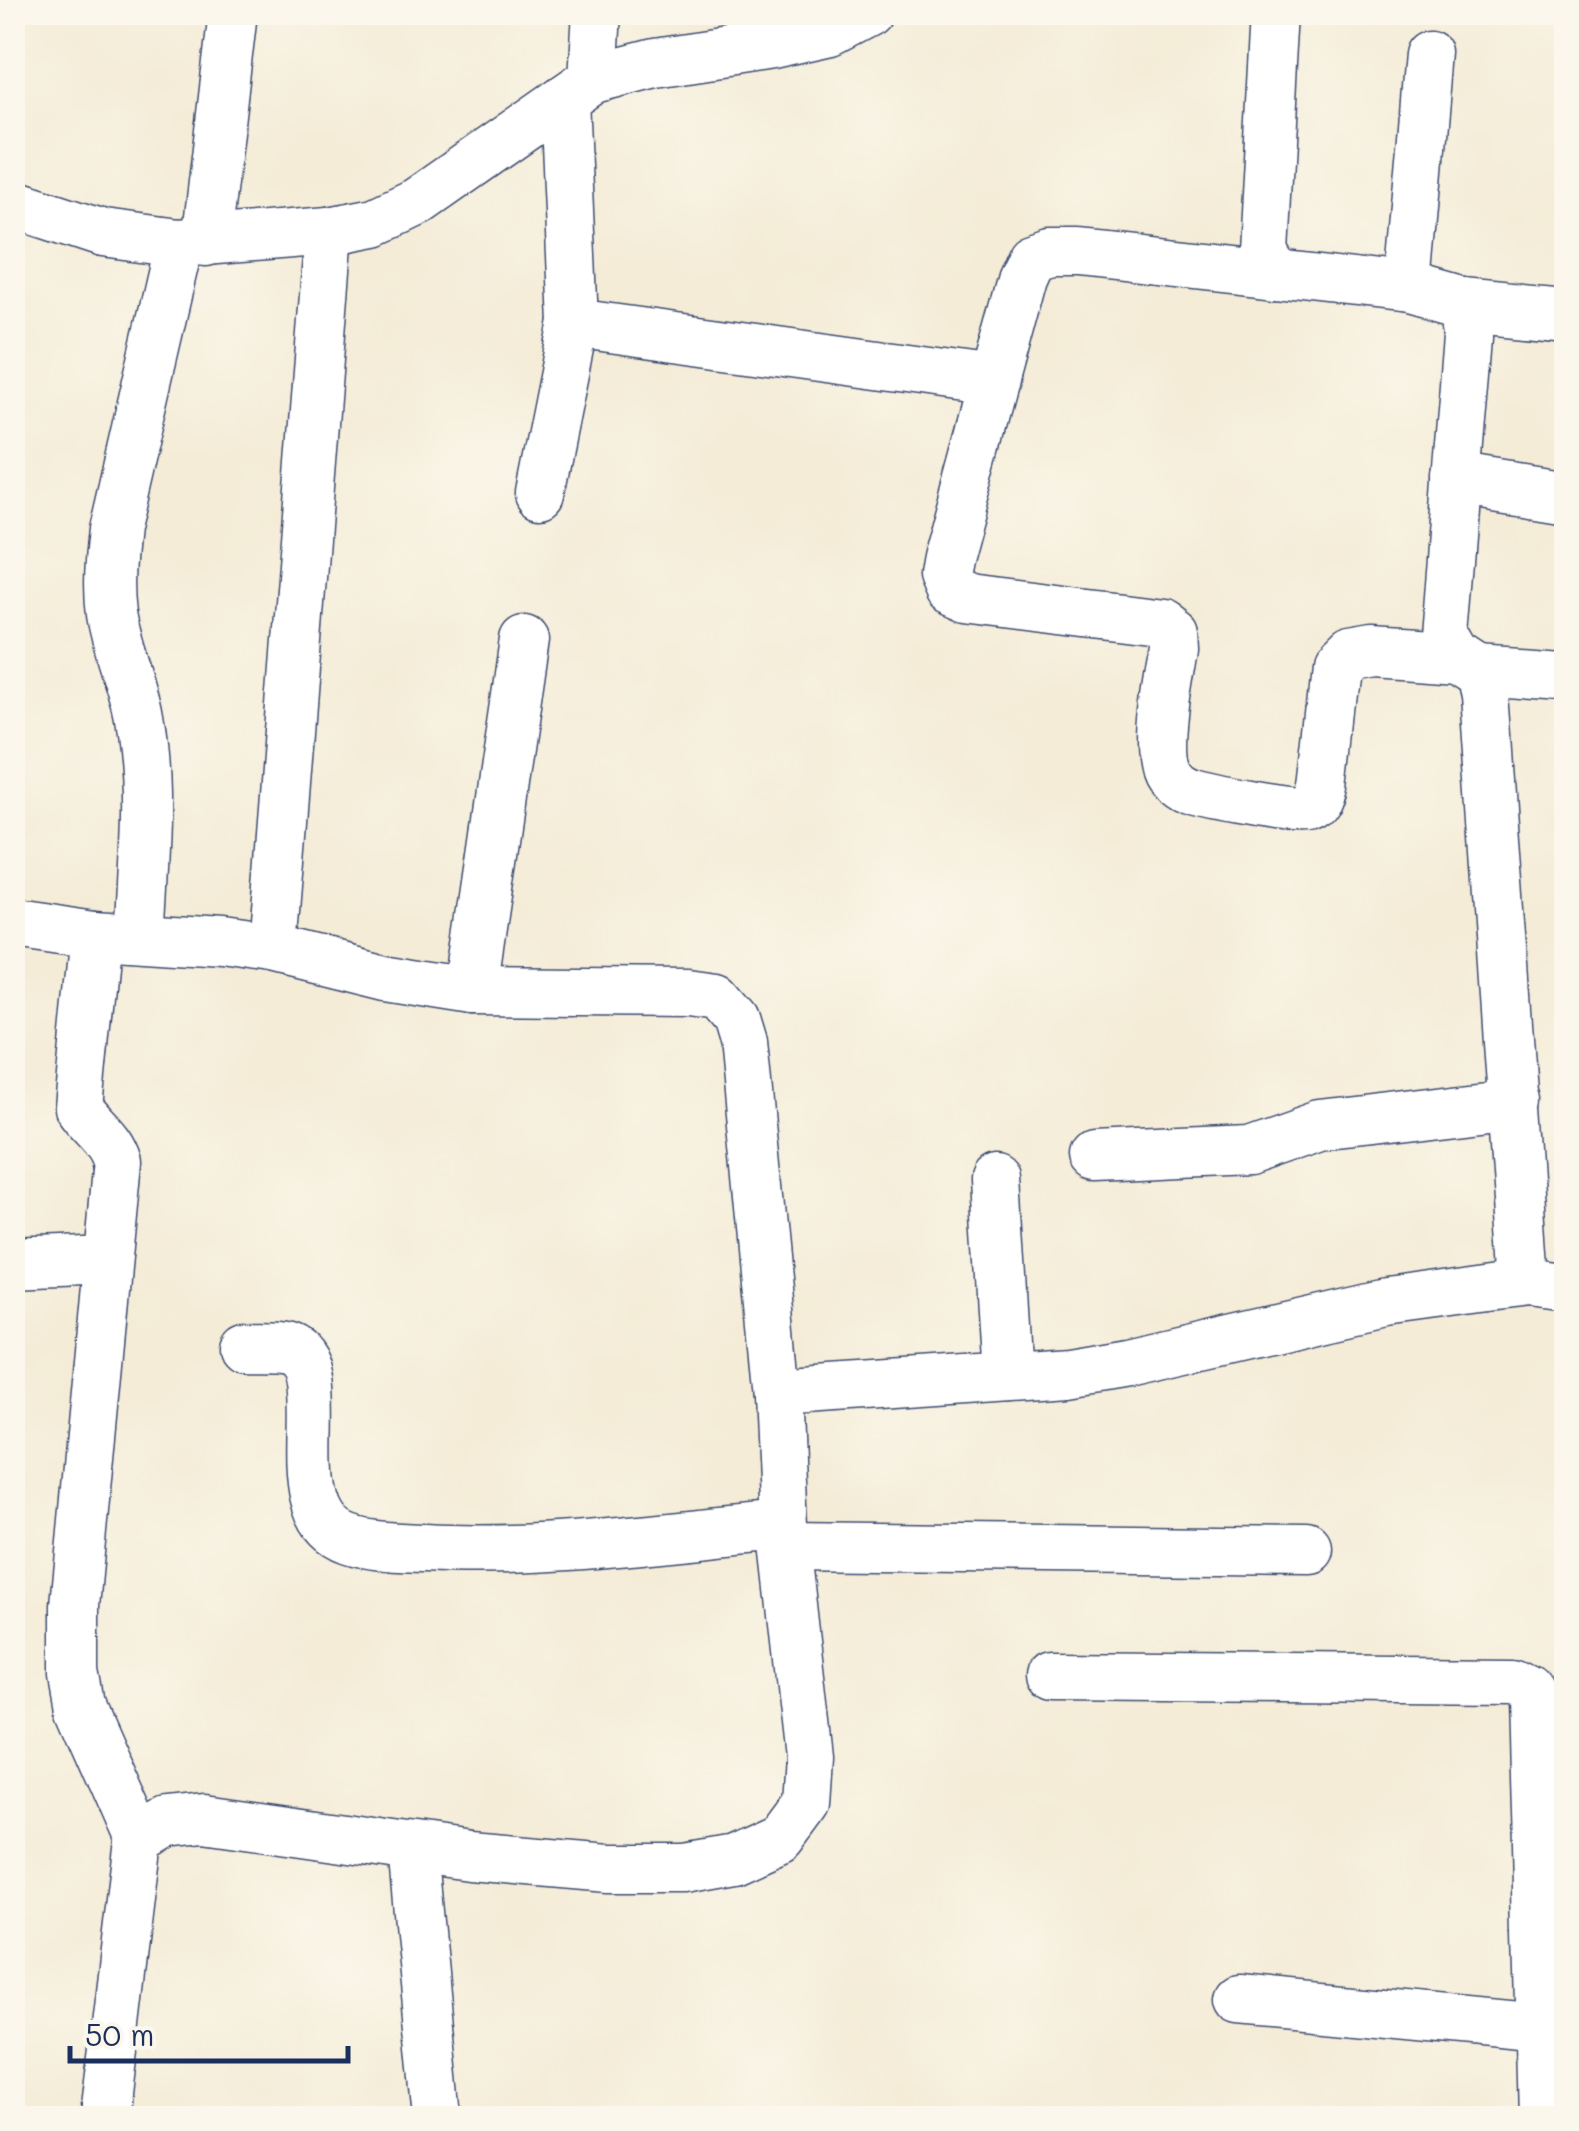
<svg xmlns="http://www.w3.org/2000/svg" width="1579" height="2131" viewBox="0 0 1579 2131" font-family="Mali,sans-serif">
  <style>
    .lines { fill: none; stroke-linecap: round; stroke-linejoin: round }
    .minor-casing { stroke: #3c4b70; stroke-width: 51 }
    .minor { stroke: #fff; stroke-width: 48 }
  </style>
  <rect width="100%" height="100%" fill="#fbf7ec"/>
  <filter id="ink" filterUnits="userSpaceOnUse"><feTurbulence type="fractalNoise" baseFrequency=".01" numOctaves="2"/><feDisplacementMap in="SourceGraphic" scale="20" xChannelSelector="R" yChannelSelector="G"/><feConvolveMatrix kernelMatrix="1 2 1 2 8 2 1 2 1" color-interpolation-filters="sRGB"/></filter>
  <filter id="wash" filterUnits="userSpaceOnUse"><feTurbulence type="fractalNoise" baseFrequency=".0048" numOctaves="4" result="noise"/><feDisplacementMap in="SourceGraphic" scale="40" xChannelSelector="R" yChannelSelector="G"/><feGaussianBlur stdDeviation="2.25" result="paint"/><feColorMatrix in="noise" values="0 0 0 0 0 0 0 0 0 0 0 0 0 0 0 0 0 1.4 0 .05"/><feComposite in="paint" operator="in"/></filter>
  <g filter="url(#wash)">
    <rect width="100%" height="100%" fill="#f4ecd7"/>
  </g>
  <g filter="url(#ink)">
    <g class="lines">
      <!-- minor casing -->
      <g class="minor-casing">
        <g id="minor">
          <path d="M1276,12L1263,250L1276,273L1409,288L1465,304L1468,333L1444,636L1456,657L1479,672L1484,693L1525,1283"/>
          <path d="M593,79L597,12"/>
          <path d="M12,203L103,233L179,243L329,231L375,222L417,202L593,79L655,63L772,45L830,32L868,12"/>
          <path d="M206,242L233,12"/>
          <path d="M1276,273L1078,251H1050L1031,257L1022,277L946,558L943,576L949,590L967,598L1160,622L1173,632L1174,648C1170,678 1154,746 1167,772C1172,781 1180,787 1190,791C1206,796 1293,814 1306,810C1317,806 1319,795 1322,785L1335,668L1348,655L1371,651L1456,657"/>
          <path d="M1409,288L1429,54"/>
          <path d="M1465,304L1566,314"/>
          <path d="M574,323L994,381"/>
          <path d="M1456,479L1566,497"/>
          <path d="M540,493L574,323L564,99"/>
          <path d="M1479,672L1566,678"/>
          <path d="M12,922L95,934L219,942L273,949L385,977L473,991L688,993L717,997L736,1019L743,1042L777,1392L783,1526L809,1757L806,1803L780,1838L734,1859L684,1868H609L469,1856L204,1818L168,1822L138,1840L105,2118"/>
          <path d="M95,934L78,1107C92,1128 109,1136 117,1161L75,1605V1673L81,1706L140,1840"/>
          <path d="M140,936C144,864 152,790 139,719C133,683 116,649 111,614C107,585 110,557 113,529L179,243"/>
          <path d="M273,949L329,231"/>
          <path d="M473,991L524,640"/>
          <path d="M1094,1157L1249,1150L1320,1125L1514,1102"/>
          <path d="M995,1180L1007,1376"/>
          <path d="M12,1264L107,1260"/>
          <path d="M244,1345C257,1346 277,1344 289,1348C340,1368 275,1513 349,1539C371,1547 401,1547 425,1548C541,1555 667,1536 783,1526"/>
          <path d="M777,1392L1068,1372L1127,1362L1386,1302L1525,1283L1566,1288"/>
          <path d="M785,1546L1306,1552"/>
          <path d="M1049,1676L1512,1680L1526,1687L1532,1699L1543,2118"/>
          <path d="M412,1850L438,2118"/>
          <path d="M1239,1999L1542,2028"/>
        </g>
      </g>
      <!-- minor -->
      <use href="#minor" class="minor"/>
    </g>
  </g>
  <!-- margin -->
  <rect width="1579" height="2131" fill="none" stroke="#fbf7ec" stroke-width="50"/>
  <!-- scale -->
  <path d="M70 2046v15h278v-15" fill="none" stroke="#1b2f5e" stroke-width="5"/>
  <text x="85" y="2046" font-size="30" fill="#1b2f5e" stroke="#fbf7ec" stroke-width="8" paint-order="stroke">50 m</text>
</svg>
